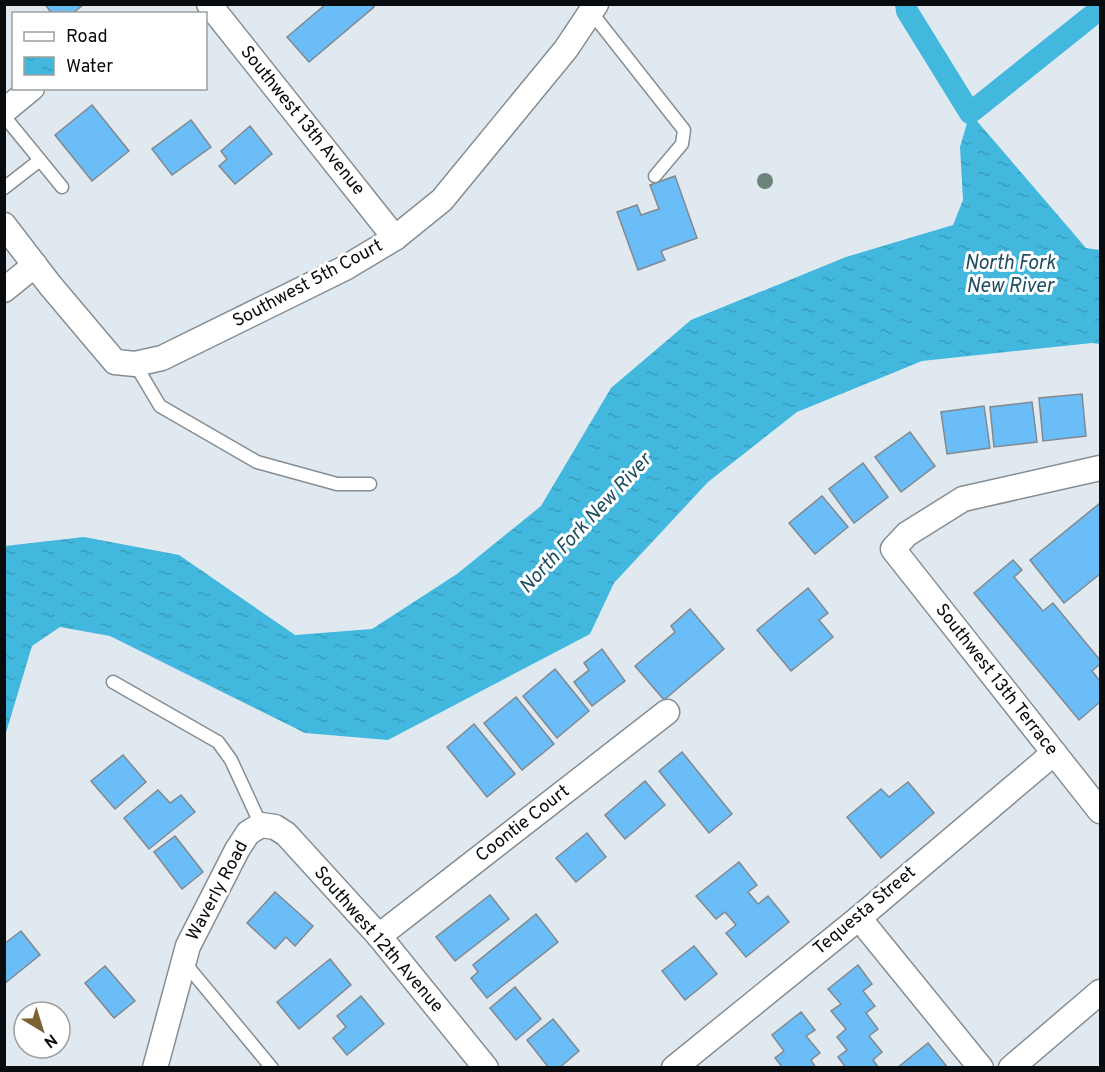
<svg xmlns="http://www.w3.org/2000/svg" width="1105" height="1072" viewBox="0 0 1105 1072" font-family="Overpass,sans-serif">
  <style>
    .water { fill: url(#water-ripples) }
    .lines { fill: none; stroke-linecap: round; stroke-linejoin: round }
    .canal { stroke: #42b8de; stroke-width: 22 }
    .building { fill: #6abdf7; stroke: #81898f; stroke-width: 1.5 }
    .service-casing { stroke: #868e94; stroke-width: 15 }
    .minor-casing { stroke: #868e94; stroke-width: 27 }
    .service { stroke: #fff; stroke-width: 12 }
    .minor { stroke: #fff; stroke-width: 24 }
    .tree { fill: #6d847a }
    .labels { text-anchor: middle; dominant-baseline: central; stroke-width: 6; stroke-linejoin: round; paint-order: stroke }
    .street-label { font-size: 18px; fill: #090c0e; stroke: #fff }
    .water-label { font-size: 20px; font-style: italic; fill: #1e4e5f; stroke: #fff }
  </style>
  <defs>
    <pattern id="water-ripples" width="26" height="14" patternUnits="userSpaceOnUse" patternTransform="scale(1.5)"><rect width="26" height="14" fill="#42b8de"/><path d="M2 4q2-2 4 0t4 0M15 11q2-2 4 0t4 0" fill="none" stroke="#399dbd"/></pattern>
  </defs>
  <rect width="100%" height="100%" fill="#e0e9ef"/>
  <!-- water -->
  <path class="water" d="M970,113L1086,248L1100,250V344L1092,343L922,361L797,412L708,482L614,583L590,634L388,740L305,733L110,636L60,627L32,646L5,736V546L84,537L179,555L295,635L372,629L457,574L541,506L611,388L691,320L846,257L953,225L963,200L960,147Z"/>
  <g class="lines">
    <!-- canal -->
    <path class="canal" d="M906,4L907,11L970,113L1100,9"/>
  </g>
  <!-- building -->
  <g class="building">
    <path d="M45,4H84L72,14H52Z"/>
    <path d="M326,4H372L374,7L309,62L287,37Z"/>
    <path d="M92,105L129,151L92,181L55,135Z"/>
    <path d="M191,120L211,147L172,175L152,149Z"/>
    <path d="M250,126L272,154L235,184L219,166L227,159L221,151Z"/>
    <path d="M675,176L697,238L661,251L665,260L638,270L617,212L637,205L641,215L659,209L650,185Z"/>
    <path d="M1082,394L1086,436L1043,441L1039,398Z"/>
    <path d="M1032,402L1037,442L994,447L990,407Z"/>
    <path d="M984,406L990,448L947,454L941,412Z"/>
    <path d="M910,432L935,466L901,492L875,457Z"/>
    <path d="M863,463L888,497L854,523L829,489Z"/>
    <path d="M822,496L848,527L815,554L789,523Z"/>
    <path d="M1100,503V574L1064,603L1030,560Z"/>
    <path d="M1013,560L1022,570L1014,577L1043,611L1053,603L1100,660V664L1092,671L1100,681V702L1079,720L974,593Z"/>
    <path d="M808,588L828,613L819,620L833,637L791,671L757,630Z"/>
    <path d="M690,609L724,649L664,700L635,666L675,632L671,626Z"/>
    <path d="M602,649L625,681L592,706L574,682L589,670L584,663Z"/>
    <path d="M555,669L589,711L557,738L523,696Z"/>
    <path d="M516,697L554,744L522,770L484,723Z"/>
    <path d="M474,724L515,774L487,797L447,747Z"/>
    <path d="M682,752L732,814L709,833L659,771Z"/>
    <path d="M123,755L146,782L115,809L91,781Z"/>
    <path d="M645,781L665,805L625,839L605,815Z"/>
    <path d="M908,782L934,813L881,858L847,817L881,789L889,797Z"/>
    <path d="M158,790L170,803L181,795L195,812L149,849L124,818Z"/>
    <path d="M587,833L606,857L576,882L556,858Z"/>
    <path d="M175,836L203,872L182,889L154,852Z"/>
    <path d="M739,862L757,885L748,892L758,904L768,896L789,922L746,957L726,933L736,925L725,912L716,919L696,896Z"/>
    <path d="M275,892L313,926L295,946L286,937L275,949L247,923Z"/>
    <path d="M490,895L509,919L455,961L436,937Z"/>
    <path d="M536,914L558,942L487,998L471,978L478,972L473,965Z"/>
    <path d="M21,931L40,955L4,984V944Z"/>
    <path d="M694,946L717,974L685,1000L662,971Z"/>
    <path d="M330,959L351,985L299,1029L277,1002Z"/>
    <path d="M858,965L872,984L863,991L875,1006L866,1013L878,1029L869,1036L882,1052L873,1060L879,1068H846L838,1057L847,1050L837,1037L846,1029L831,1011L841,1004L828,989Z"/>
    <path d="M105,966L135,1001L114,1018L85,983Z"/>
    <path d="M515,987L541,1019L516,1040L490,1008Z"/>
    <path d="M361,996L384,1024L347,1055L333,1038L346,1027L337,1016Z"/>
    <path d="M801,1012L815,1030L806,1036L820,1053L811,1060L816,1068H783L775,1058L784,1051L772,1035Z"/>
    <path d="M553,1019L579,1051L559,1068H549L527,1040Z"/>
    <path d="M928,1043L948,1068H897Z"/>
  </g>
  <g class="lines">
    <!-- service casing -->
    <g class="service-casing">
      <g id="service">
        <path d="M591,12L684,130L682,144L655,176"/>
        <path d="M4,116L62,187"/>
        <path d="M4,188L40,160"/>
        <path d="M135,364L160,406L257,462L337,484H370"/>
        <path d="M113,682L218,742L231,760L261,825"/>
        <path d="M184,962L272,1068"/>
      </g>
    </g>
    <!-- minor casing -->
    <g class="minor-casing">
      <g id="minor">
        <path d="M209,4L395,238"/>
        <path d="M4,111L32,88"/>
        <path d="M4,225L50,285L115,362L135,364L162,358L345,268L395,238L442,200L566,49L596,4"/>
        <path d="M4,290L35,265"/>
        <path d="M1100,468L963,499L907,534L893,549L1100,811"/>
        <path d="M859,918L981,1068"/>
        <path d="M379,936L667,712"/>
        <path d="M155,1068L188,946L237,850L248,833L261,825L275,827L286,834L379,936L486,1068"/>
        <path d="M674,1068L859,918L1054,753"/>
        <path d="M1011,1068L1100,992"/>
      </g>
    </g>
    <!-- service -->
    <use href="#service" class="service"/>
    <!-- minor -->
    <use href="#minor" class="minor"/>
  </g>
  <!-- trees -->
  <circle class="tree" cx="765" cy="181" r="8"/>
  <g class="labels">
    <!-- street labels -->
    <g class="street-label">
      <text transform="translate(302 121) rotate(51)">Southwest 13th Avenue</text>
      <text transform="translate(308 284) rotate(-28)">Southwest 5th Court</text>
      <text transform="translate(996 680) rotate(52)">Southwest 13th Terrace</text>
      <text transform="translate(523 824) rotate(-38)">Coontie Court</text>
      <text transform="translate(218 891) rotate(-62)">Waverly Road</text>
      <text transform="translate(865 911) rotate(-40)">Tequesta Street</text>
      <text transform="translate(378 940) rotate(49)">Southwest 12th Avenue</text>
    </g>
    <!-- water labels -->
    <g class="water-label">
      <text x="1010" y="264">North Fork<tspan x="1010" dy="23">New River</tspan></text>
      <text transform="translate(586 524) rotate(-47)">North Fork New River</text>
    </g>
  </g>
  <!-- border -->
  <rect width="1105" height="1072" fill="none" stroke="#090c0e" stroke-width="12"/>
  <!-- legend -->
  <rect x="12" y="12" width="195" height="78" fill="#ffffff" stroke="#9d9e9f" stroke-width="1.5"/>
  <rect x="24" y="32" width="30" height="9" fill="#ffffff" stroke="#9d9e9f" stroke-width="1.5"/>
  <text x="66" y="42" font-size="18" fill="#090c0e">Road</text>
  <rect x="24" y="57" width="30" height="18" fill="url(#water-ripples)" stroke="#9d9e9f" stroke-width="1.5"/>
  <text x="66" y="72" font-size="18" fill="#090c0e">Water</text>
  <!-- north arrow -->
  <g transform="translate(42 1030) rotate(142)"><circle r="28" fill="#ffffff" stroke="#9d9e9f" stroke-width="1.5"/>
  <path d="M0-4.5L10 22L0 15L-10 22Z" fill="#7c6133"/>
  <text y="-9" font-size="16" font-weight="bold" text-anchor="middle" fill="#090c0e">N</text>
  </g>
</svg>
